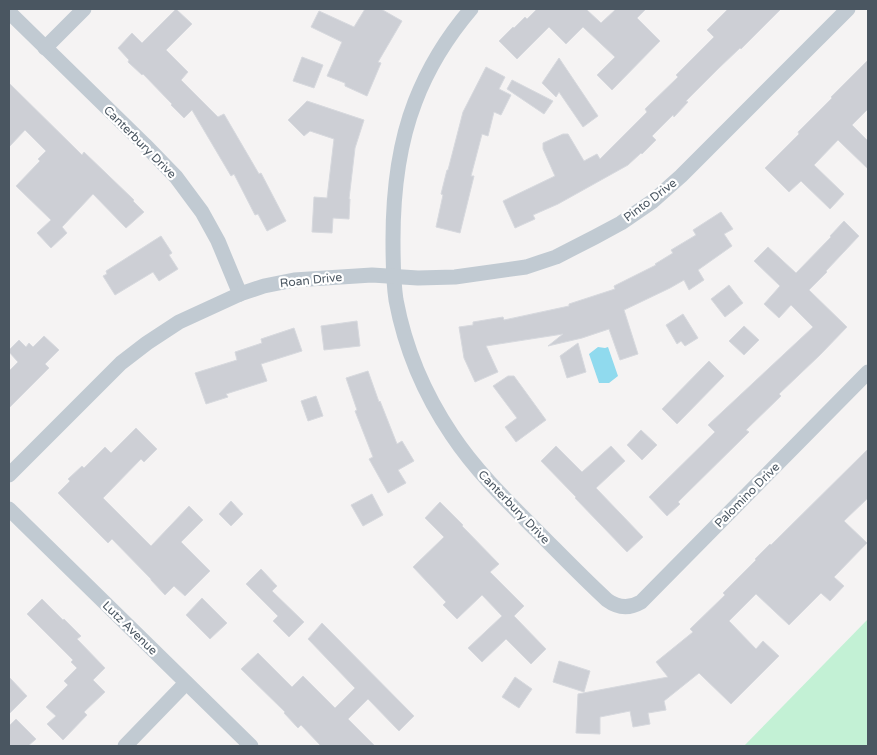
<svg xmlns="http://www.w3.org/2000/svg" width="877" height="755" viewBox="0 0 877 755" font-family="'Varela Round',sans-serif">
  <style>
    .green { fill: #c3f1d5 }
    .water { fill: #90daee }
    .building { fill: #cdcfd5; stroke: #d7d9de }
    .lines { fill: none; stroke-linecap: round; stroke-linejoin: round }
    .street { stroke: #c1cad2; stroke-width: 15 }
    .labels { text-anchor: middle; dominant-baseline: central; stroke-width: 4.5; stroke-linejoin: round; paint-order: stroke }
    .street-label { font-size: 12px; fill: #4a5661; stroke: #fff }
  </style>
  <rect width="100%" height="100%" fill="#f5f3f3"/>
  <!-- green -->
  <path class="green" d="M868,619V746H744Z"/>
  <!-- water -->
  <path class="water" d="M598,347L605,348L608,347L618,376L609,383H599L589,354Z"/>
  <!-- building -->
  <g class="building">
    <path d="M176,9L192,24L166,50L188,72L181,80L218,117L224,114L259,174L261,173L286,221L267,231L258,214L255,215L234,174L231,176L192,110L184,118L171,105L172,104L143,74L142,75L128,62L129,60L118,48L132,33L142,43Z"/>
    <path d="M365,9H381L402,21L378,62L381,63L367,96L345,86V83L327,76L342,42L311,27L319,11L354,27Z"/>
    <path d="M537,9H586L601,23L616,9H646L637,18L660,41L612,90L597,75L615,57L583,27L566,44L549,27L517,59L499,41L513,27L514,28L525,17L527,19Z"/>
    <path d="M728,9H781L741,49L740,48L719,68L686,101L688,102L674,117L673,115L652,136L656,140L642,154L641,153L628,165L558,204L533,215L535,219L515,228L503,201L555,176L543,149V143L563,134H568L584,161L597,154L600,159L647,112L645,109L678,77L676,75L714,37L707,30Z"/>
    <path d="M302,57L323,65L314,88L293,81Z"/>
    <path d="M559,58L598,116L583,127L559,92L556,97L542,83Z"/>
    <path d="M868,60V109L852,125L868,141V169L838,140L814,165L844,194L830,209L801,181L789,192L765,168L799,134L798,132L832,98L831,97Z"/>
    <path d="M486,67L505,77L499,89L511,95L501,115L494,112L488,136L482,134L471,176H474L460,233L436,227L443,195L441,194L447,170H448L463,112Z"/>
    <path d="M512,80L553,101L544,114L507,89Z"/>
    <path d="M9,83L82,155L84,152L134,200L133,201L144,212L126,228L93,194L62,227L67,233L51,248L37,233L51,220L16,186L40,161L38,159L46,151L25,130L9,147Z"/>
    <path d="M307,101L364,120L355,148L349,199H350L349,219L333,218L332,233L312,232L314,197L327,198L334,139L310,131L304,136L288,120Z"/>
    <path d="M721,212L733,229L724,234L732,246L698,270L704,280L689,290L684,280L670,288L624,310L638,354L620,360L609,329L582,338L548,346L563,334L486,346L498,372L475,382L464,358L459,327L473,325V322L503,317L504,320L569,306V304L615,289L614,286L656,265L655,264L673,253L671,250L696,235L693,230Z"/>
    <path d="M844,221L859,236L826,271L827,272L809,290L847,327L820,355L779,394L781,396L746,430L749,432L678,502L680,504L667,516L649,497L715,432L708,425L813,327L791,305L779,318L764,304L780,286L754,261L768,247L796,273L831,237L830,236Z"/>
    <path d="M161,236L172,253L169,255L178,269L159,281L153,272L115,295L103,276L107,274L106,271Z"/>
    <path d="M729,285L743,303L725,317L711,299Z"/>
    <path d="M683,314L698,338L685,346L681,341L677,344L666,325Z"/>
    <path d="M357,321L360,346L324,350L321,326Z"/>
    <path d="M744,326L759,340L744,355L729,341Z"/>
    <path d="M294,328L302,351L261,364L267,381L226,394L228,397L206,404L195,373L237,360L235,352L262,343L261,339Z"/>
    <path d="M44,336L59,350L45,364L49,368L9,408V371L18,362L9,352V350L19,340L26,347L29,343L33,347Z"/>
    <path d="M578,343L586,372L567,378L560,356Z"/>
    <path d="M709,361L724,376L677,424L662,409Z"/>
    <path d="M368,371L379,402L380,401L397,444L402,441L414,461L398,470L406,483L388,493L369,459L373,457L355,411L357,410L346,378Z"/>
    <path d="M508,376H514L546,420L516,442L505,427L517,418L493,386Z"/>
    <path d="M316,396L323,416L308,421L301,401Z"/>
    <path d="M136,428L157,449L144,462L141,459L103,498L151,546L189,506L203,520L181,542L210,571L185,596L174,586L165,595L151,580V579L112,539L108,543L58,493L70,481L68,479L82,466L84,468L105,447L111,453Z"/>
    <path d="M641,430L657,445L642,460L627,445Z"/>
    <path d="M556,446L582,472L611,446L625,461L596,488L643,537L627,552L575,498L576,497L541,461Z"/>
    <path d="M868,449V498L844,521L867,543L834,577L844,586L830,601L821,593L789,625L756,594L729,621L756,649L763,641L779,656L731,704L699,673L664,701L666,710L648,713L650,724L633,727L630,711L600,717V734L576,733L578,694L668,677L656,662L693,632L690,629L725,595L723,593L756,560L755,559L770,544L771,545Z"/>
    <path d="M372,494L383,515L363,526L351,505Z"/>
    <path d="M231,501L243,514L231,526L219,514Z"/>
    <path d="M440,502L463,525L462,526L499,564L490,572L524,606L514,616L546,649L531,664L506,639L482,662L468,648L502,616L482,595L457,619L443,605L446,602L413,567L444,537L425,518Z"/>
    <path d="M261,569L277,586L272,591L304,622L289,637L273,621L278,616L246,584Z"/>
    <path d="M202,598L227,623L210,639L186,615Z"/>
    <path d="M42,599L63,620L64,619L81,636L77,639L105,668L93,680L105,692L84,712L87,715L63,740L47,724L56,716L46,707L68,685L64,681L77,668L71,662L73,660L27,614Z"/>
    <path d="M322,623L414,716L399,731L368,699L348,719L375,746H321L301,725L298,728L284,713L285,712L241,669L258,653L292,687L303,676L335,708L355,688L308,639Z"/>
    <path d="M559,661L590,671L584,692L553,682Z"/>
    <path d="M9,677L27,696L9,714Z"/>
    <path d="M515,677L532,689L519,708L502,697Z"/>
    <path d="M16,719L36,739L28,746H9V726Z"/>
  </g>
  <g class="lines">
    <!-- street -->
    <g class="street">
      <path d="M471,9C448,36 428,68 415,102C398,146 393,194 393,240C393,260 393,280 396,300C405,348 425,395 452,435C476,471 507,501 537,531C560,554 583,578 607,600C618,608 629,609 641,602L868,372"/>
      <path d="M9,12L145,145L176,177L202,212L218,241L240,294"/>
      <path d="M45,48L84,9"/>
      <path d="M9,475L121,363L147,343L179,322L240,294L264,286L294,280L372,275L418,278L455,277L526,267L556,257L595,237L621,223L653,201L681,176L848,9"/>
      <path d="M9,509L251,746"/>
      <path d="M125,746L186,683"/>
    </g>
  </g>
  <g class="labels">
    <!-- street labels -->
    <g class="street-label">
      <text transform="translate(140 142) rotate(45)">Canterbury Drive</text>
      <text transform="translate(650 200) rotate(-37)">Pinto Drive</text>
      <text transform="translate(311 280) rotate(-6)">Roan Drive</text>
      <text transform="translate(747 495) rotate(-45)">Palomino Drive</text>
      <text transform="translate(514 507) rotate(46)">Canterbury Drive</text>
      <text transform="translate(130 628) rotate(44)">Lutz Avenue</text>
    </g>
  </g>
  <!-- border -->
  <rect width="877" height="755" fill="none" stroke="#4a5661" stroke-width="20"/>
</svg>
